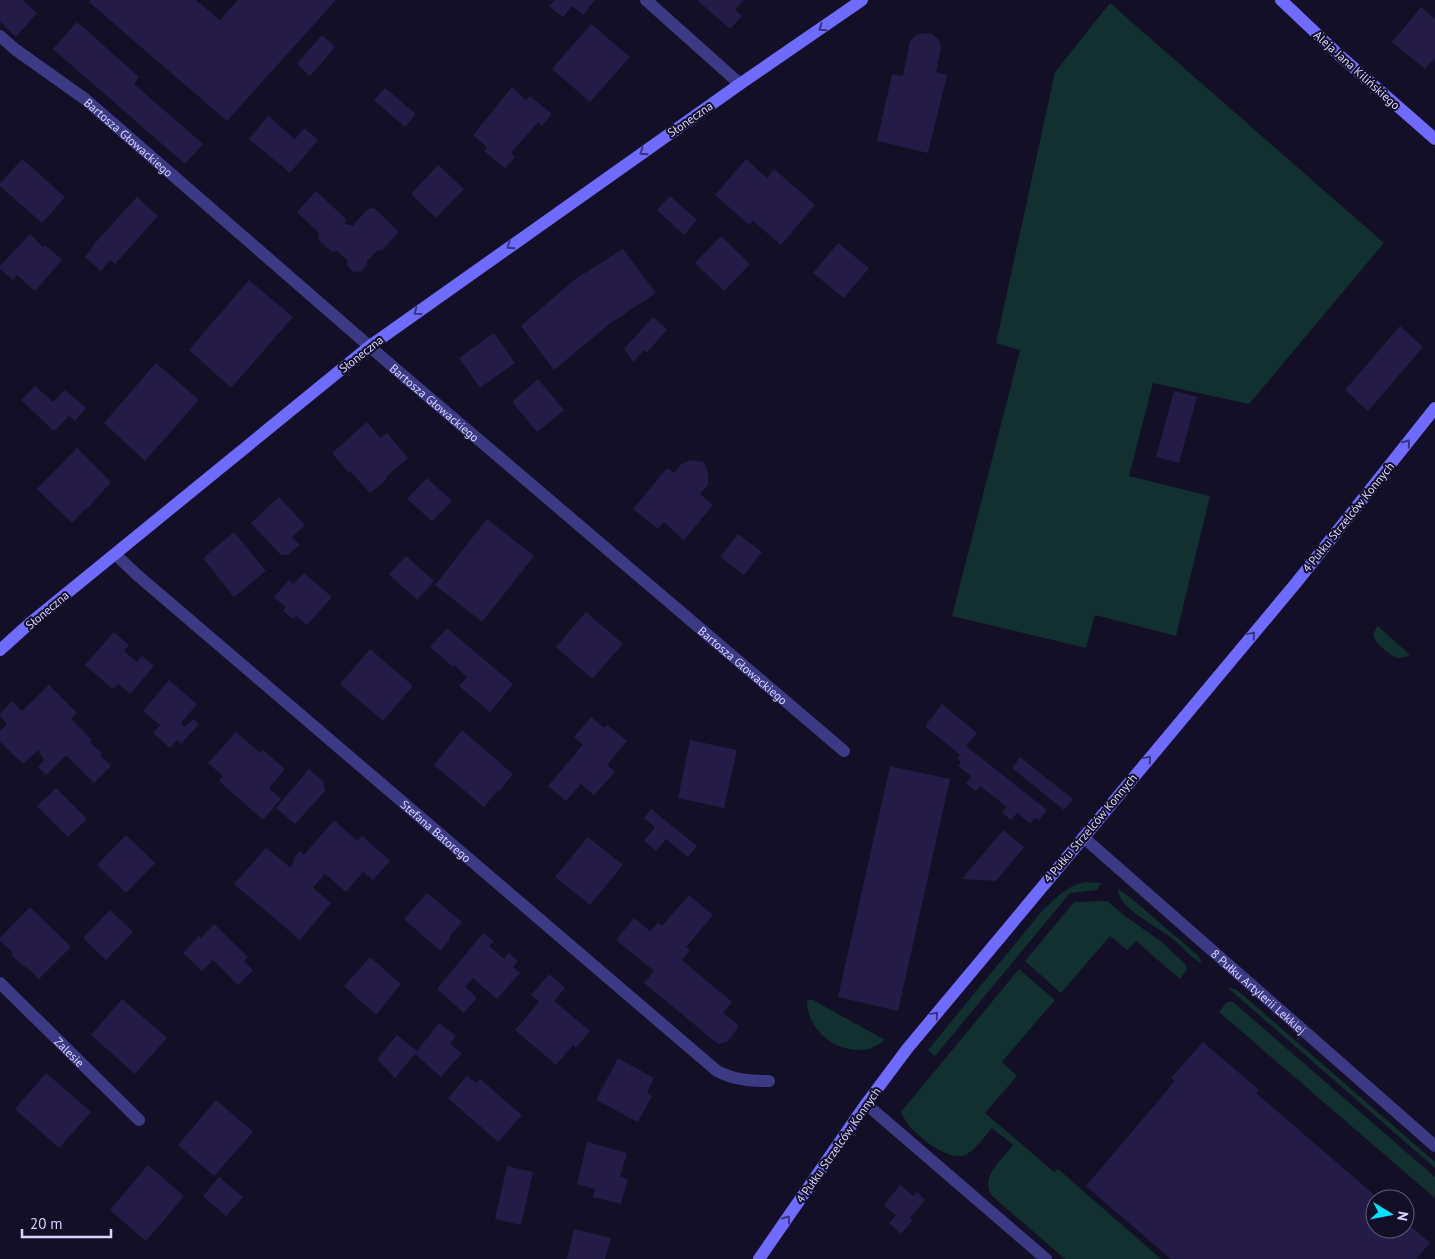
<svg xmlns="http://www.w3.org/2000/svg" width="1435" height="1259" viewBox="0 0 1435 1259" font-family="'PT Sans',sans-serif">
  <style>
    .green { fill: #12302f }
    .building { fill: #241b47 }
    .lines { fill: none; stroke-linecap: round; stroke-linejoin: round }
    .street { stroke: #3d3a85; stroke-width: 12 }
    .secondary { stroke: #6f6bff; stroke-width: 12 }
    .oneway { stroke: #38347d }
    .labels { text-anchor: middle; dominant-baseline: central; stroke-width: 4; stroke-linejoin: round; paint-order: stroke }
    .street-label { font-size: 12px; fill: #d9d4ff; stroke: #130f26 }
  </style>
  <rect width="100%" height="100%" fill="#130f26"/>
  <!-- green -->
  <g class="green">
    <path d="M1110,3L1384,243L1249,404L1153,383L1129,476L1210,496L1176,636L1095,615L1086,648L952,616L1020,350L996,343L1055,72Z"/>
    <path d="M1378,626L1410,655C1406,656 1403,658 1398,658C1392,657 1375,643 1374,637C1373,633 1375,629 1378,626Z"/>
    <path d="M1084,882L1101,883L1097,890L1070,893L935,1056L928,1050L1042,911C1055,898 1066,887 1084,882Z"/>
    <path d="M1118,889L1131,898L1195,953L1199,957L1202,964C1189,956 1181,945 1169,936C1156,926 1117,907 1118,889Z"/>
    <path d="M1107,901L1125,916L1163,943L1185,964L1187,969L1180,979L1136,941L1127,950L1110,936L1061,993L1025,961L1074,902Z"/>
    <path d="M1019,969L1055,1000L1002,1062L1017,1076L985,1113L1054,1172L1058,1169L1161,1259H1065L991,1195C981,1175 1002,1160 1013,1145L992,1128C985,1136 977,1148 967,1154C950,1164 917,1136 907,1123C905,1120 903,1116 901,1112Z"/>
    <path d="M1228,988L1235,989L1243,995L1435,1162V1168Z"/>
    <path d="M807,1000H813L885,1040C878,1045 870,1050 861,1050C832,1051 807,1028 807,1000Z"/>
    <path d="M1227,1002H1233L1435,1177V1198L1219,1012Z"/>
  </g>
  <!-- building -->
  <g class="building">
    <path d="M0,0H23L37,13L16,37L0,22Z"/>
    <path d="M91,0H196L220,20L238,0H336L227,121L89,2Z"/>
    <path d="M555,0H595L583,15L572,6L563,17L549,6Z"/>
    <path d="M697,0H744L735,10L742,16L730,29Z"/>
    <path d="M1421,7L1435,19V58L1425,69L1392,42Z"/>
    <path d="M77,22L139,77L134,84L203,144L185,164L53,49Z"/>
    <path d="M591,24L630,57L590,102L552,69Z"/>
    <path d="M923,33L931,34L938,39L941,47L936,72L947,75L928,153L877,141L892,74L903,76L910,41L916,35Z"/>
    <path d="M322,35L335,47L310,76L297,64Z"/>
    <path d="M512,87L526,100L530,96L552,114L542,126L538,122L511,153L515,157L505,168L484,151L487,147L473,135Z"/>
    <path d="M385,88L416,114L405,127L374,100Z"/>
    <path d="M268,116L295,139L304,128L318,140L290,173L249,139Z"/>
    <path d="M22,159L65,197L42,223L0,186V184Z"/>
    <path d="M746,159L767,178L774,169L815,205L781,245L753,221L749,225L715,195Z"/>
    <path d="M438,165L464,189L436,218L411,194Z"/>
    <path d="M316,191L346,219L345,224L354,226V224L368,209L374,208L398,231L397,234L382,250L377,251L367,261V265L361,271L353,272L347,265V260L337,251L332,252L318,239L319,233L297,212Z"/>
    <path d="M670,196L697,220L684,235L657,210Z"/>
    <path d="M137,197L158,216L115,264L110,260L101,271L85,257L94,245H93Z"/>
    <path d="M30,234L43,247L45,245L62,260L35,291L17,275L13,280L0,269V266Z"/>
    <path d="M721,236L750,264L724,291L695,263Z"/>
    <path d="M838,243L869,268L844,298L813,273Z"/>
    <path d="M623,249L656,293L608,325L554,370L521,326L574,280Z"/>
    <path d="M249,280L293,317L231,388L189,350Z"/>
    <path d="M653,317L667,330L647,352L644,350L633,362L624,349Z"/>
    <path d="M1400,326L1423,347L1368,411L1345,390Z"/>
    <path d="M494,333L515,363L480,388L459,358Z"/>
    <path d="M156,363L199,400L145,461L104,423Z"/>
    <path d="M538,379L564,410L537,432L512,402Z"/>
    <path d="M35,386L53,402L65,390L86,408L75,421L69,416L54,431L21,400Z"/>
    <path d="M1174,391L1197,397L1179,463L1156,457Z"/>
    <path d="M367,422L380,438L387,433L408,458L386,477L387,479L370,493L351,472L349,473L332,453Z"/>
    <path d="M77,448L111,482L87,509L86,508L72,523L37,489Z"/>
    <path d="M691,460L704,462L708,472V485L700,494L713,505L684,540L664,522L658,529L633,509L667,468L674,473L681,464Z"/>
    <path d="M427,478L452,501L432,521L407,499Z"/>
    <path d="M279,497L305,525L292,537L300,545L288,555H281L251,523Z"/>
    <path d="M487,519L534,556L482,622L435,585Z"/>
    <path d="M234,532L266,571L234,597L203,558Z"/>
    <path d="M738,534L762,552L744,575L720,557Z"/>
    <path d="M406,556L434,581L417,600L389,574Z"/>
    <path d="M304,573L332,597L307,625L296,616L293,619L283,611L286,607L274,597L289,580L293,584Z"/>
    <path d="M586,612L623,644L592,679L556,647Z"/>
    <path d="M447,628L513,684L490,712L459,686L467,677L454,665L453,667L430,647Z"/>
    <path d="M114,632L129,645L124,651L137,662L142,656L154,666L130,694L118,684L113,689L85,665Z"/>
    <path d="M370,649L413,686L383,721L340,684Z"/>
    <path d="M169,680L197,704L181,723L185,727L193,719L199,724L181,744L177,740L170,748L153,733L160,725L143,711Z"/>
    <path d="M49,685L77,713L71,719L92,740L90,742L102,753L100,755L111,766L94,783L66,755L46,775L38,767L44,760L38,750L23,764L0,742V731L7,724L0,716V714L12,701L22,711Z"/>
    <path d="M942,704L977,733L966,746L1047,810L1039,820L1035,818L1030,823L1017,813L1011,820L1002,812L1007,807L980,786L976,791L966,784L971,776L958,766L961,762L957,758L960,755L925,726Z"/>
    <path d="M591,717L604,728L607,725L627,741L607,765L615,772L594,795L581,784L566,801L548,786L583,745L574,737Z"/>
    <path d="M462,730L513,774L499,792L498,790L484,807L434,765Z"/>
    <path d="M236,732L260,753L263,750L285,769L269,788L281,799L263,820L219,781L223,776L208,763Z"/>
    <path d="M690,740L737,750L724,808L678,798Z"/>
    <path d="M1020,757L1073,799L1064,810L1012,768Z"/>
    <path d="M890,766L950,779L898,1011L838,997Z"/>
    <path d="M309,769L323,781L325,791L295,824L276,808Z"/>
    <path d="M56,788L87,819L68,837L37,806Z"/>
    <path d="M651,809L697,846L688,857L666,839L656,851L644,841L655,827L644,818Z"/>
    <path d="M334,820L357,841L362,836L390,861L373,880L363,872L346,892L325,874L313,888L331,903L300,940L234,884L266,848L290,867L293,864L294,858L299,851L304,855Z"/>
    <path d="M1003,830L1024,847L996,881L962,879Z"/>
    <path d="M126,835L155,863L126,893L97,865Z"/>
    <path d="M588,837L623,865L590,905L555,877Z"/>
    <path d="M427,893L462,922L449,937L451,938L440,951L404,919Z"/>
    <path d="M689,895L713,915L686,947L690,950L682,960L732,1002L723,1013L739,1026L727,1042L718,1044L644,983L654,971L616,940L634,918L650,931L658,923L662,926Z"/>
    <path d="M30,907L71,947L39,979L25,966L24,967L11,955L13,953L0,941V938Z"/>
    <path d="M110,910L133,932L106,960L83,938Z"/>
    <path d="M214,924L248,957L244,961L253,970L238,985L213,960L202,971L183,953L199,936L201,938Z"/>
    <path d="M483,933L494,941L489,946L504,959L509,953L518,961L513,967L520,973L497,999L473,978L465,987L477,998L464,1013L437,989Z"/>
    <path d="M370,957L401,984L376,1015L344,986Z"/>
    <path d="M549,974L565,988L554,1001L590,1031L576,1048L573,1045L556,1065L515,1030L539,1002L531,995Z"/>
    <path d="M122,999L167,1038L135,1074L91,1035Z"/>
    <path d="M439,1023L456,1036L450,1044L462,1053L441,1077L415,1054L395,1078L377,1059L397,1035L417,1051Z"/>
    <path d="M1203,1042L1259,1090L1256,1093L1379,1199H1375V1229H1405V1221L1430,1243L1416,1259H1171L1086,1186L1175,1081L1171,1078Z"/>
    <path d="M618,1058L654,1078L647,1093L652,1096L638,1122L596,1100Z"/>
    <path d="M46,1073L91,1112L59,1148L15,1109Z"/>
    <path d="M467,1076L476,1083L480,1079L522,1115L498,1142L448,1098Z"/>
    <path d="M216,1100L253,1132L214,1176L178,1145Z"/>
    <path d="M587,1142L627,1153L620,1177L628,1179L621,1204L593,1197L595,1189L577,1184Z"/>
    <path d="M148,1165L184,1196L146,1241L110,1210Z"/>
    <path d="M507,1166L533,1172L521,1225L495,1219Z"/>
    <path d="M219,1177L243,1197L226,1216L203,1196Z"/>
    <path d="M900,1185L913,1196L917,1192L925,1200L910,1218L913,1220L901,1234L889,1223L896,1215L884,1205Z"/>
    <path d="M574,1229L611,1238L605,1259H567Z"/>
  </g>
  <g class="lines">
    <!-- street -->
    <g class="street">
      <path d="M646,0L740,84"/>
      <path id="s1" d="M0,36L16,50L85,99L391,365L844,751"/>
      <path id="s2" d="M115,554L136,574L717,1071C734,1080 751,1081 769,1081"/>
      <path id="s3" d="M1083,837L1435,1146"/>
      <path id="s4" d="M0,983L139,1120"/>
      <path d="M866,1104L1046,1259"/>
    </g>
    <!-- secondary -->
    <g class="secondary">
      <path d="M1281,0L1338,54L1435,139"/>
      <path d="M0,650L29,624L370,346L740,84L862,0"/>
      <path d="M759,1259L866,1104L907,1049L1296,583L1435,408"/>
    </g>
  </g>
  <!-- one-way arrows -->
  <defs><path id="oneway-chevron" d="M-2-3.5L2.5 0L-2 3.5" fill="none" stroke-width="1.6" stroke-linecap="round" stroke-linejoin="round" transform="scale(1.25)"/></defs>
  <g class="oneway">
    <use href="#oneway-chevron" transform="translate(822 28) rotate(145)"/>
    <use href="#oneway-chevron" transform="translate(643 152) rotate(145)"/>
    <use href="#oneway-chevron" transform="translate(510 246) rotate(145)"/>
    <use href="#oneway-chevron" transform="translate(417 312) rotate(144)"/>
    <use href="#oneway-chevron" transform="translate(1407 443) rotate(-51)"/>
    <use href="#oneway-chevron" transform="translate(1252 635) rotate(-50)"/>
    <use href="#oneway-chevron" transform="translate(1148 759) rotate(-50)"/>
    <use href="#oneway-chevron" transform="translate(935 1015) rotate(-50)"/>
    <use href="#oneway-chevron" transform="translate(787 1219) rotate(-55)"/>
  </g>
  <g class="labels">
    <!-- street labels -->
    <g class="street-label">
      <text transform="translate(1357 70) rotate(42)">Aleja Jana Kilińskiego</text>
      <text transform="translate(690 119) rotate(-35)">Słoneczna</text>
      <text stroke="none"><textPath href="#s1" startOffset="164">Bartosza Głowackiego</textPath></text>
      <text transform="translate(361 354) rotate(-38)">Słoneczna</text>
      <text stroke="none"><textPath href="#s1" startOffset="569">Bartosza Głowackiego</textPath></text>
      <text transform="translate(1348 517) rotate(-51)">4 Pułku Strzelców Konnych</text>
      <text transform="translate(47 610) rotate(-40)">Słoneczna</text>
      <text stroke="none"><textPath href="#s1" startOffset="974">Bartosza Głowackiego</textPath></text>
      <text transform="translate(1090 828) rotate(-50)">4 Pułku Strzelców Konnych</text>
      <text stroke="none"><textPath href="#s2" startOffset="424">Stefana Batorego</textPath></text>
      <text stroke="none"><textPath href="#s3" startOffset="234">8 Pułku Artylerii Lekkiej</textPath></text>
      <text stroke="none"><textPath href="#s4" startOffset="98">Zalesie</textPath></text>
      <text transform="translate(838 1145) rotate(-55)">4 Pułku Strzelców Konnych</text>
    </g>
  </g>
  <!-- north arrow -->
  <g transform="translate(1390 1214) rotate(100)"><circle r="24" fill="#130f26" stroke="#625e7d"/>
  <path d="M0-4L9 19L0 12L-9 19Z" fill="#00e5ff"/>
  <text y="-8" font-size="14" font-weight="bold" text-anchor="middle" fill="#d9d4ff">N</text>
  </g>
  <!-- scale -->
  <path d="M22 1229v8h89v-8" fill="none" stroke="#d9d4ff" stroke-width="2.5"/>
  <text x="30" y="1229" font-size="15" fill="#d9d4ff" stroke="#130f26" stroke-width="4" paint-order="stroke">20 m</text>
</svg>
